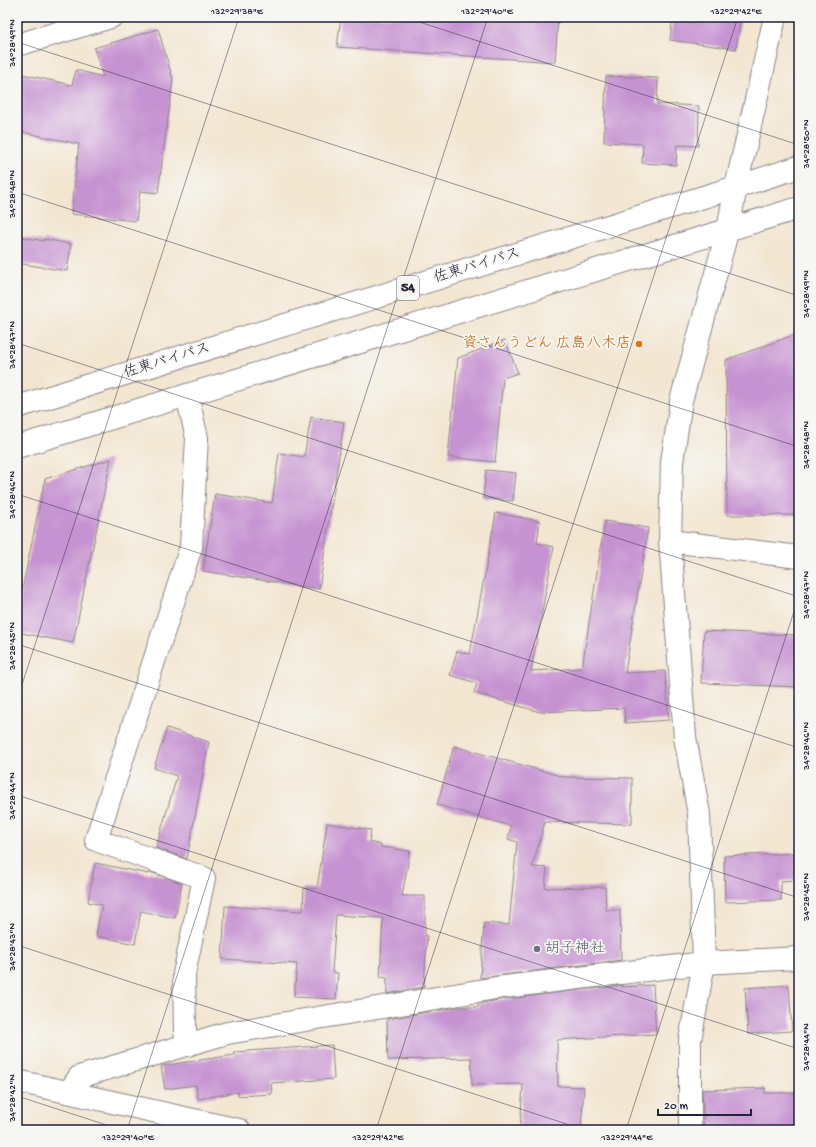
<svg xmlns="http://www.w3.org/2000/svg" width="816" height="1147" viewBox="0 0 816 1147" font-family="'Gochi Hand','Klee One',sans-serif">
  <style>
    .building { fill: #c693d2 }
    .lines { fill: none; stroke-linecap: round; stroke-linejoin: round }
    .street-casing { stroke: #8a8486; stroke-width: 24 }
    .secondary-casing { stroke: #8a8486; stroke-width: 24 }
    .highway-casing { stroke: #8a8486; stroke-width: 24 }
    .street { stroke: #fff; stroke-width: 22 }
    .secondary { stroke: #fff; stroke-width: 22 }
    .highway { stroke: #fff; stroke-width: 22 }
    .ticks { fill: none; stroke: #22223b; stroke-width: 1; stroke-opacity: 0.45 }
    .food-dot { fill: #e8710a; stroke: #f6f6f2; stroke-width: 1.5 }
    .worship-dot { fill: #6b7280; stroke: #f6f6f2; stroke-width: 1.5 }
    .labels { text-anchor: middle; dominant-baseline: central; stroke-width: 3.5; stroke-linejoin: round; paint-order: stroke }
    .shield { fill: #f6f6f2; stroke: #626272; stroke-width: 1 }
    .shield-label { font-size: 14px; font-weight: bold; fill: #22223b }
    .street-label { font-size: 15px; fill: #22223b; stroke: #f6f6f2 }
    .food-label { font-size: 15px; fill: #c56008; stroke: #f6f6f2; text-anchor: end }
    .worship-label { font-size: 15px; fill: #5b616d; stroke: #f6f6f2; text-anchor: start }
    .neatline { fill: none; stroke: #22223b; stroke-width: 1.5 }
    .ticks-label { font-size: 10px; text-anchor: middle; fill: #22223b }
  </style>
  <rect width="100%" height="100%" fill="#f6f6f2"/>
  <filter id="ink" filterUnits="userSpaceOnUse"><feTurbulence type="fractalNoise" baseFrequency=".025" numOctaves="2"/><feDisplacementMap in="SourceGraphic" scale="8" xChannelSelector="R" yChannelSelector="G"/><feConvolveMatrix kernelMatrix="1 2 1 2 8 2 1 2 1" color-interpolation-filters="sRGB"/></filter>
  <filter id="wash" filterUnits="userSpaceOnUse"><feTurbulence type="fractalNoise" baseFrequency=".012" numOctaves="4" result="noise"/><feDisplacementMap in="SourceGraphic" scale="16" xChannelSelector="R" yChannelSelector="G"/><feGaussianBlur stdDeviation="0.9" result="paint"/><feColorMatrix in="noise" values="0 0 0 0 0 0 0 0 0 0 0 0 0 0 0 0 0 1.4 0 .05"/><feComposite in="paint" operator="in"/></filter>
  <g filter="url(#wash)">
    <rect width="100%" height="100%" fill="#f3e6d1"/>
    <g id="blocks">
      <!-- building -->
      <g class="building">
        <path d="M341,17H558L555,62L337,47Z"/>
        <path d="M673,17H741L736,49L670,40Z"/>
        <path d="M158,29L173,79L158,193L140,191L136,221L71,214L79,144L17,131V73L72,85L76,70L103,77L94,48Z"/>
        <path d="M606,76L658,78L657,104L699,106L698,146L677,145L676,165L642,163L643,144L604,142Z"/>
        <path d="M17,236L44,241V239L71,244L67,271L17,263Z"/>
        <path d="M799,333V515H727L726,360Z"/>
        <path d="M505,340L518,373L503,378L495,462L448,457L458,358Z"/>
        <path d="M311,417L344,422L319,589L203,571L215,494L272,503L279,453L304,457Z"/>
        <path d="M111,459L73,643L17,632V614L45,479Z"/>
        <path d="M486,470L516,473L513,501L483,498Z"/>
        <path d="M496,513L540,521L537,543L554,547L531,671L582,668L605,521L648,528L625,673L665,671L669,720L625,723L624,708L540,712L474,693L477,683L450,675L457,651L470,654Z"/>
        <path d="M704,631L799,635L798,687L701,683Z"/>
        <path d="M167,728L209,742L187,859L156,848L177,776L154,768Z"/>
        <path d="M454,746L564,777L632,778V824L545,822L532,867L547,868L545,888L605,887L606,910H620L621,960L480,978L484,923L509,925L517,842L508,839L511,826L437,805Z"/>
        <path d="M327,823L371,830L369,842L381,845V847L410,851L402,896H425V936H427L424,987L387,994V978L380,977L383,918L336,915L332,972L338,973L336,999L294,997L297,964L222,959L225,906L303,911L304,888L317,889Z"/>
        <path d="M799,853V880L781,881V900L725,902L724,856Z"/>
        <path d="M95,863L149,874L150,872L182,883L175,918L141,911L135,944L96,936L102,905L88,902Z"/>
        <path d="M622,985V987L653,985L656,1034L557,1040L558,1086L584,1087L581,1130H520L523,1084L472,1085L471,1058L388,1060L387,1019L458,1007H478V1004L498,1000Z"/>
        <path d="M789,985L792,1031L748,1034L745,988Z"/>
        <path d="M332,1045L334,1079L271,1083L272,1094L238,1096V1092L198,1099L196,1085L165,1089L161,1066L234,1055V1052Z"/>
        <path d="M765,1088V1093H799V1130H704L702,1090Z"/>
      </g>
    </g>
  </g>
  <g filter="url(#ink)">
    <use href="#blocks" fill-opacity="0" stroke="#8a8486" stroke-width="1"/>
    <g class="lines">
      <!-- street casing -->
      <g class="street-casing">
        <g id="street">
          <path d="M187,395L197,438L191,547L96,840L204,878L184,974L185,1032L188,1045"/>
          <path d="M670,541L799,557"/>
          <path d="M17,1081L239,1130"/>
          <path d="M69,1092L79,1077L227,1033L496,988L704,963L799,958"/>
          <path d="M690,1130V1040L704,963L699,814L685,737L670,541L672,462L681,401L728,229L736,187L775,17"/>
        </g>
      </g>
      <!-- secondary casing -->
      <g class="secondary-casing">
        <path id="secondary" d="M17,45L111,17"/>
      </g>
      <!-- highway casing -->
      <g class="highway-casing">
        <g id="highway">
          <path d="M17,407L736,187L799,167"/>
          <path d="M17,447L799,208"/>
        </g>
      </g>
      <!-- street -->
      <use href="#street" class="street"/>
      <!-- secondary -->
      <use href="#secondary" class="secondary"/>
      <!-- highway -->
      <use href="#highway" class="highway"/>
    </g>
  </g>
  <!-- ticks -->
  <path class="ticks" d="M404,17L799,145M17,42L799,296M17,192L799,447M17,343L799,597M17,494L799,748M17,644L799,898M17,700L239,17M17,795L799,1049M17,945L585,1130M17,1096L122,1130M127,1130L488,17M376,1130L738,17M626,1130L799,596"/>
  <!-- markers -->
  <circle class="food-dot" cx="639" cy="344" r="4"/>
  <circle class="worship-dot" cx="537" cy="949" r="4"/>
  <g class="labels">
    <!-- shield labels -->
    <rect class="shield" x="397" y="276" width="22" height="24" rx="3"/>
    <g class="shield-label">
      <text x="408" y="288">54</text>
    </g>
    <!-- street labels -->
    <g class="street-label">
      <text transform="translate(477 266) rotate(-17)">佐東バイパス</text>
      <text transform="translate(167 361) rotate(-17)">佐東バイパス</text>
    </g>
    <!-- food labels -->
    <g class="food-label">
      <text x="631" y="344">資さんうどん 広島八木店</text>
    </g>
    <!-- worship labels -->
    <g class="worship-label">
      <text x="545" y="949">胡子神社</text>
    </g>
  </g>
  <!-- margin -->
  <rect width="816" height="1147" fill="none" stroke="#f6f6f2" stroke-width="44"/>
  <!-- scale -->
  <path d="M658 1109v6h93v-6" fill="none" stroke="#22223b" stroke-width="2"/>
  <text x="664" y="1109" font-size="12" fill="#22223b" stroke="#f6f6f2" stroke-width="3" paint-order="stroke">20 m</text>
  <rect x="22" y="22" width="772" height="1103" class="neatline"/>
  <g class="ticks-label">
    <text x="237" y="14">132°29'38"E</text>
    <text x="487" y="14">132°29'40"E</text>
    <text x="736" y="14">132°29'42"E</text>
    <text transform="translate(11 43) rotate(-90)" y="4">34°28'49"N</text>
    <text transform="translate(805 144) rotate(-90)" y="4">34°28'50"N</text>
    <text transform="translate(11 194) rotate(-90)" y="4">34°28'48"N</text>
    <text transform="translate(805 294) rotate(-90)" y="4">34°28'49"N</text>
    <text transform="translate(11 345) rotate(-90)" y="4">34°28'47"N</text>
    <text transform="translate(805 445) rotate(-90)" y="4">34°28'48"N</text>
    <text transform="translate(11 495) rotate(-90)" y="4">34°28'46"N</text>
    <text transform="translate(805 595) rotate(-90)" y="4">34°28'47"N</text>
    <text transform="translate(11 646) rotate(-90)" y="4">34°28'45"N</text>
    <text transform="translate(805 746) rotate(-90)" y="4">34°28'46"N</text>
    <text transform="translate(11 796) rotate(-90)" y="4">34°28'44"N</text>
    <text transform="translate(805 897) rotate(-90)" y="4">34°28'45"N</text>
    <text transform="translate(11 947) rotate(-90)" y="4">34°28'43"N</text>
    <text transform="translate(805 1047) rotate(-90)" y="4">34°28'44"N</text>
    <text transform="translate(11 1098) rotate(-90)" y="4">34°28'42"N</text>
    <text x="128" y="1140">132°29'40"E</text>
    <text x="378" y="1140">132°29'42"E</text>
    <text x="627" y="1140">132°29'44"E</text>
  </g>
</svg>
